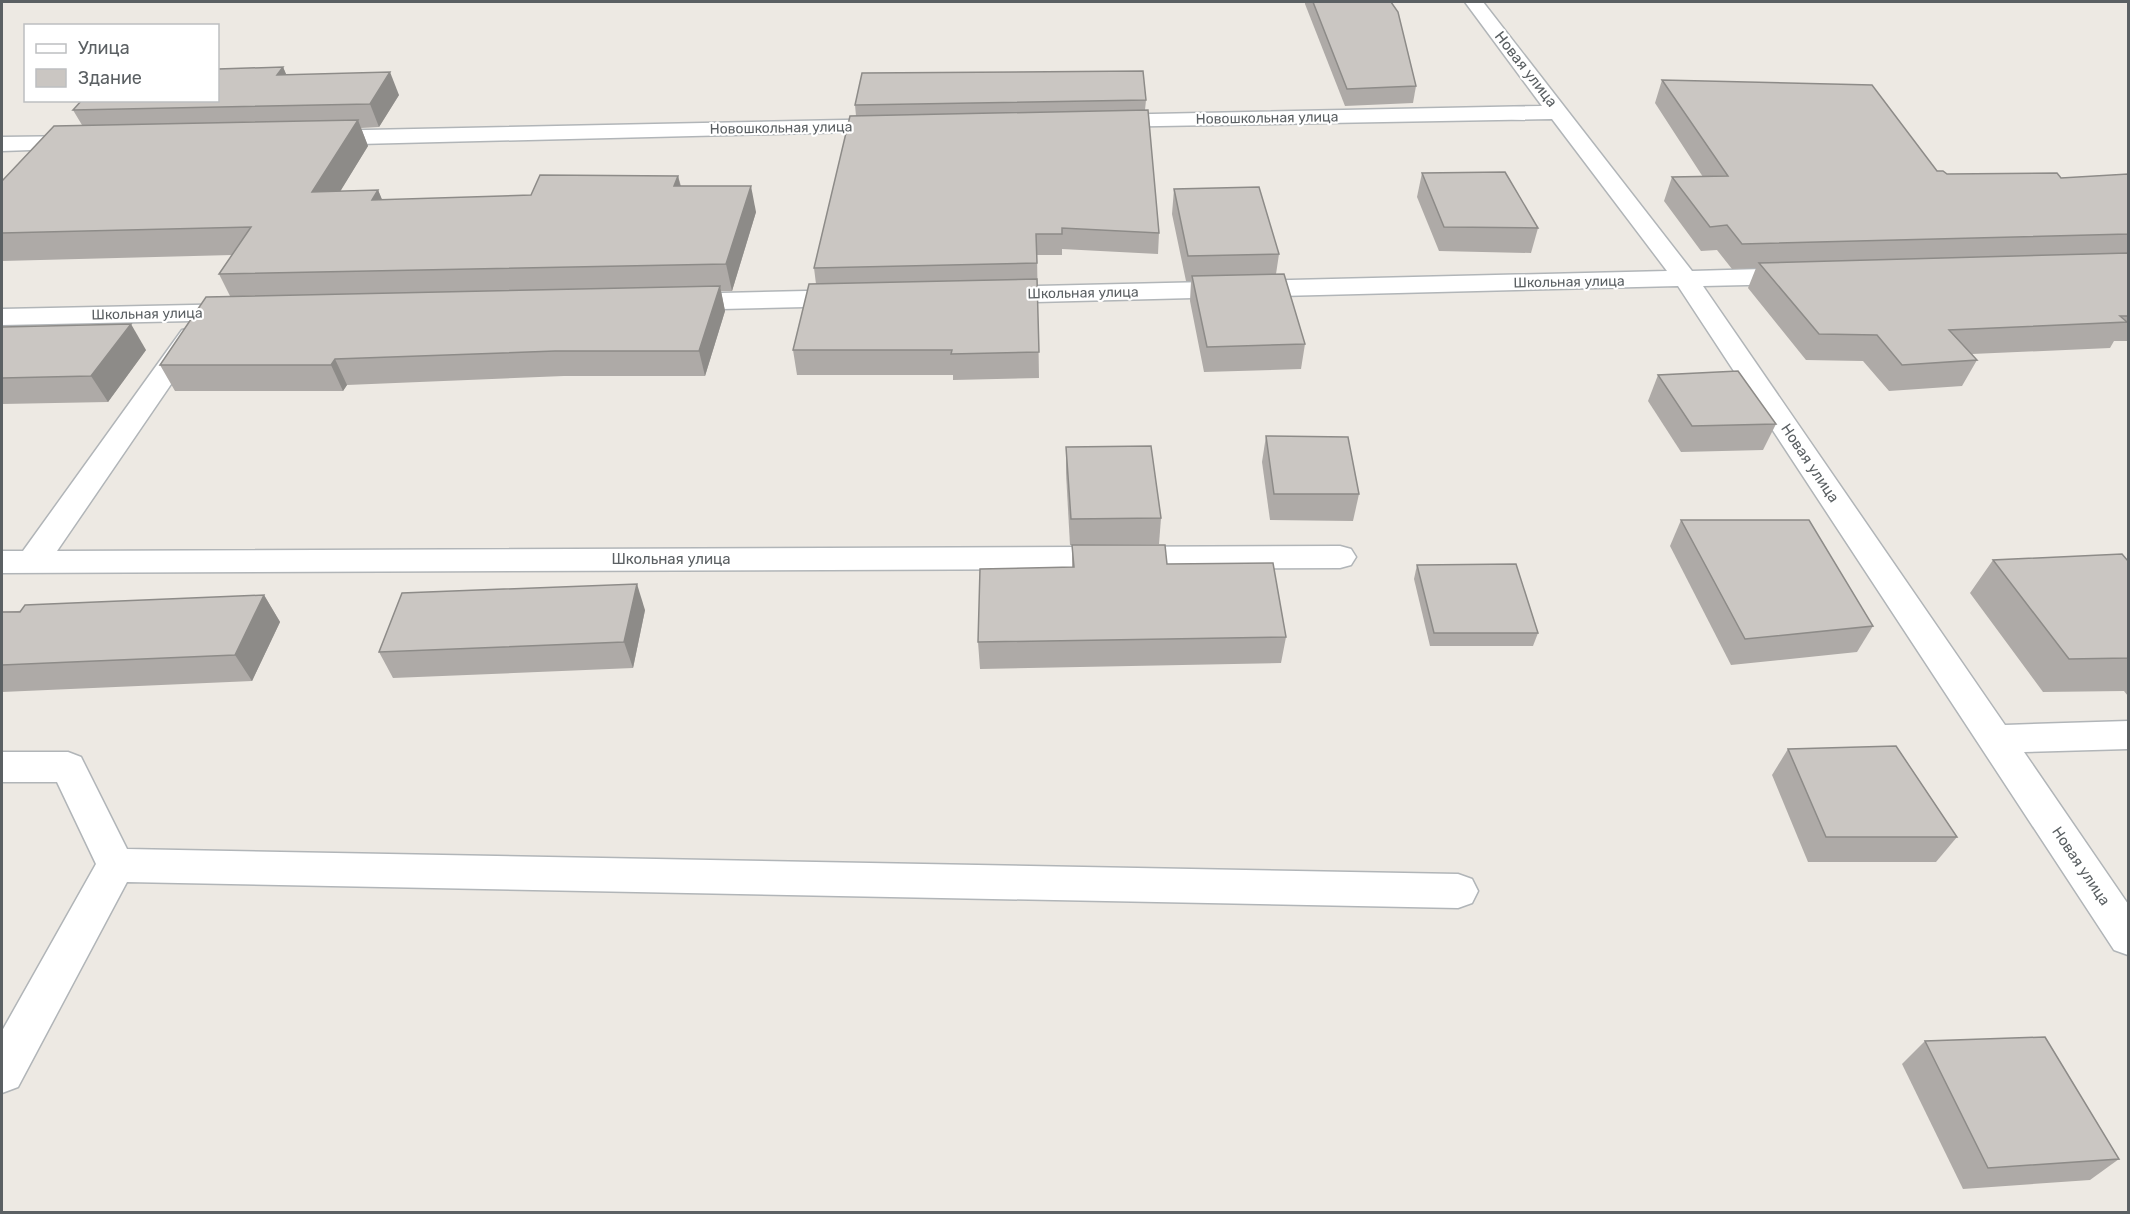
<svg xmlns="http://www.w3.org/2000/svg" width="2130" height="1214" viewBox="0 0 2130 1214" font-family="Rubik,sans-serif">
  <style>
    .lines { fill: none; stroke-linecap: round; stroke-linejoin: round }
    .street-casing { stroke: #b1b5b8; stroke-width: 3 }
    .street { fill: #fff; fill-rule: evenodd }
    .wall { fill: #aeaaa7 }
    .shaded-wall { fill: #8d8b88 }
    .building { fill: #cac6c2; stroke: #8d8b88; stroke-width: 1.5 }
    .labels { text-anchor: middle; dominant-baseline: central; stroke-width: 4.5; stroke-linejoin: round; paint-order: stroke }
    .far-street-label { font-size: 14px; fill: #5b6063; stroke: #fff }
    .street-label { font-size: 15px; fill: #5b6063; stroke: #fff }
  </style>
  <rect width="100%" height="100%" fill="#ede9e3"/>
  <g class="lines">
    <!-- street casing -->
    <g class="street-casing">
      <g id="street">
        <path d="M1465,2H1483L1692,271L1797,268L1806,271L1810,276L1806,281L1797,284L1703,286L2005,725L2128,721V749L2024,752L2128,904V955L2114,950L1678,286L994,303L985,300L981,295L985,290L994,287L1667,271L1552,119L1104,127L1096,126L1093,121L1096,116L1104,115L1542,106Z"/>
        <path d="M891,119L899,121L902,126L899,131L318,145L310,143L307,138L310,133L318,131Z"/>
        <path d="M81,136L89,138L92,143L89,148L2,151V137Z"/>
        <path d="M849,290L858,293L862,298L858,303L849,306L679,310L670,307L666,302L670,297L679,294Z"/>
        <path d="M240,304L249,306L253,312L249,318L240,320L2,325V309Z"/>
        <path d="M191,328L200,330L204,336L57,551L1340,546L1351,549L1356,557L1351,565L1340,568L2,573V551H23L182,330Z"/>
        <path d="M2,752H68L81,757L127,849L1458,874L1472,879L1478,891L1472,903L1458,908L127,882L18,1087L2,1093V1031L96,864L57,782H2Z"/>
      </g>
    </g>
    <!-- street -->
    <use href="#street" class="street"/>
  </g>
  <!-- wall -->
  <g class="wall">
    <path d="M1305,2H1391L1416,86L1413,103L1345,106L1305,4Z"/>
    <path d="M283,67L286,75L399,95L379,127L361,128L368,146L340,191L378,190L382,200L531,195L678,176L681,186L756,212L732,291H721L725,311L705,376H564L347,385L343,391H175L160,365L230,296L219,274L232,255L2,261V181L82,125L73,110Z"/>
    <path d="M1662,80L1947,174L2061,178L2128,174V341H2114L2110,348L1972,354L1977,360L1962,386L1889,391L1863,361L1806,360L1748,288L1756,268L1732,269L1717,250L1701,251L1664,201L1672,177H1703L1655,103Z"/>
    <path d="M1146,100L1145,110L1159,233L1158,254L1062,249V255H1037L1039,378L953,380V375H797L793,350L816,284L814,268L856,116L855,105Z"/>
    <path d="M1422,173L1538,228L1531,253L1439,251L1417,197Z"/>
    <path d="M1174,189L1279,254L1276,274L1305,344L1301,369L1204,372L1190,301L1191,281H1186L1172,214Z"/>
    <path d="M2,327L146,350L108,402L2,404Z"/>
    <path d="M1658,375L1776,424L1763,450L1681,452L1648,401Z"/>
    <path d="M1266,436L1359,494L1353,521L1270,520L1262,462Z"/>
    <path d="M1066,447L1161,518L1159,544L1070,545L1066,473Z"/>
    <path d="M1681,520L1873,626L1857,652L1731,665L1670,546Z"/>
    <path d="M1072,545L1167,564L1286,637L1281,663L980,669L978,642L1072,567Z"/>
    <path d="M1993,560L2128,561V696L2124,691L2043,692L1970,593Z"/>
    <path d="M1417,565L1538,633L1533,646H1430L1414,579Z"/>
    <path d="M264,595L280,622L252,681L2,692V612Z"/>
    <path d="M645,610L633,668L393,678L379,652Z"/>
    <path d="M1788,749L1957,837L1936,862H1808L1772,775Z"/>
    <path d="M1925,1041L2119,1159L2090,1180L1963,1189L1902,1064Z"/>
  </g>
  <!-- shaded-wall -->
  <g class="shaded-wall">
    <path d="M283,67L293,90L277,75Z"/>
    <path d="M390,72L399,95L379,127L370,104Z"/>
    <path d="M358,120L368,146L324,218L312,192Z"/>
    <path d="M678,176L684,202L674,186Z"/>
    <path d="M751,186L756,212L732,291L726,264Z"/>
    <path d="M378,190L389,216L372,200Z"/>
    <path d="M720,286L725,311L705,376L699,351Z"/>
    <path d="M131,324L146,350L108,402L91,376Z"/>
    <path d="M335,359L347,385L343,391L331,365Z"/>
    <path d="M637,584L645,610L633,668L624,642Z"/>
    <path d="M264,595L280,622L252,681L235,655Z"/>
  </g>
  <!-- building -->
  <g class="building">
    <path d="M1313,2H1391L1398,12L1416,86L1347,89Z"/>
    <path d="M283,67L277,75L390,72L370,104L73,110L82,100H218V69Z"/>
    <path d="M1143,71L1146,100L855,105L862,73Z"/>
    <path d="M1662,80L1872,85L1937,171H1943L1947,174L2057,173L2061,178L2128,174V234L1742,244L1727,225L1710,227L1672,177L1728,176Z"/>
    <path d="M1148,110L1159,233L1062,228V234H1036L1037,263L814,268L850,116Z"/>
    <path d="M358,120L312,192L378,190L372,200L531,195L540,175L678,176L674,186H751L726,264L219,274L251,227L2,233V181L54,126Z"/>
    <path d="M1505,172L1538,228L1444,227L1422,173Z"/>
    <path d="M1259,187L1279,254L1188,256L1174,189Z"/>
    <path d="M2128,253V316H2120L2127,322L1949,330L1977,360L1902,365L1877,335L1819,334L1759,263Z"/>
    <path d="M1284,274L1305,344L1207,347L1192,276Z"/>
    <path d="M1037,279L1039,352L951,354L952,350H793L809,284Z"/>
    <path d="M720,286L699,351H555L335,359L331,365H160L206,297Z"/>
    <path d="M131,324L91,376L2,378V327Z"/>
    <path d="M1738,371L1776,424L1692,426L1658,375Z"/>
    <path d="M1266,436L1348,437L1359,494H1274Z"/>
    <path d="M1151,446L1161,518L1071,519L1066,447Z"/>
    <path d="M1681,520H1809L1873,626L1745,639Z"/>
    <path d="M1072,545H1165L1167,564L1273,563L1286,637L978,642L980,569L1074,567Z"/>
    <path d="M2122,554L2128,561V658L2069,659L1993,560Z"/>
    <path d="M1516,564L1538,633H1434L1417,565Z"/>
    <path d="M637,584L624,642L379,652L402,593Z"/>
    <path d="M264,595L235,655L2,665V612H20L25,605Z"/>
    <path d="M1896,746L1957,837H1826L1788,749Z"/>
    <path d="M2045,1037L2119,1159L1988,1168L1925,1041Z"/>
  </g>
  <g class="labels">
    <!-- far-street labels -->
    <g class="far-street-label">
      <text transform="translate(1267 118) rotate(-1)">Новошкольная улица</text>
      <text transform="translate(781 128) rotate(-1)">Новошкольная улица</text>
      <text transform="translate(1569 282) rotate(-1)">Школьная улица</text>
      <text transform="translate(1083 293) rotate(-1)">Школьная улица</text>
      <text transform="translate(147 314) rotate(-1)">Школьная улица</text>
    </g>
    <!-- street labels -->
    <g class="street-label">
      <text transform="translate(1526 69) rotate(52)">Новая улица</text>
      <text transform="translate(1810 463) rotate(56)">Новая улица</text>
      <text x="671" y="559">Школьная улица</text>
      <text transform="translate(2081 866) rotate(56)">Новая улица</text>
    </g>
  </g>
  <!-- border -->
  <rect width="2130" height="1214" fill="none" stroke="#5b6063" stroke-width="6"/>
  <!-- legend -->
  <rect x="24" y="24" width="195" height="78" fill="#ffffff" stroke="#bdbfc1" stroke-width="1.5"/>
  <rect x="36" y="44" width="30" height="9" fill="#ffffff" stroke="#bdbfc1" stroke-width="1.5"/>
  <text x="78" y="54" font-size="18" fill="#5b6063">Улица</text>
  <rect x="36" y="69" width="30" height="18" fill="#cac6c2" stroke="#bdbfc1" stroke-width="1.5"/>
  <text x="78" y="84" font-size="18" fill="#5b6063">Здание</text>
</svg>
